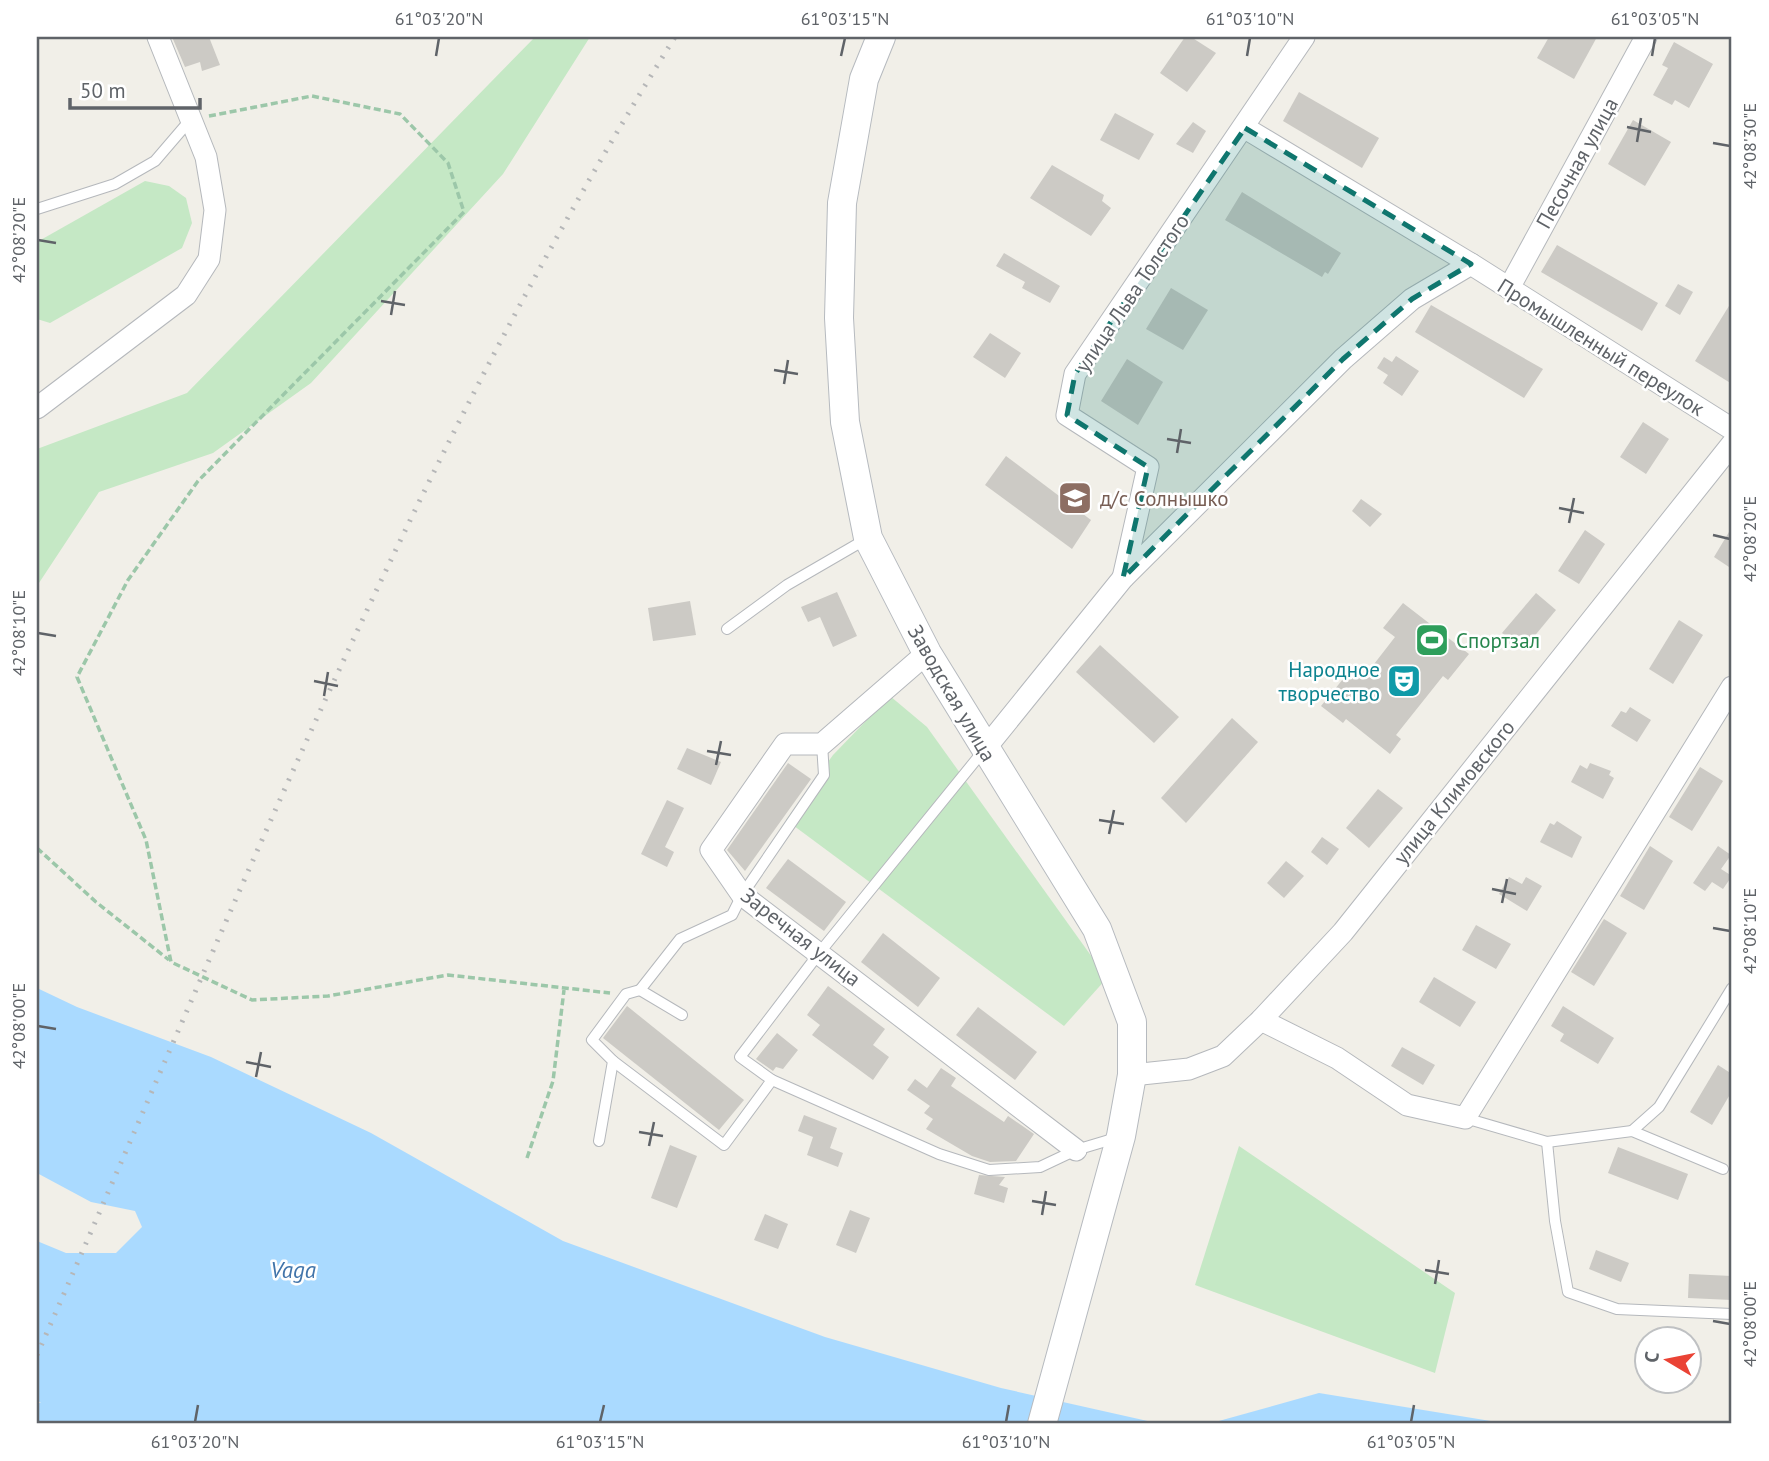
<svg xmlns="http://www.w3.org/2000/svg" width="1769" height="1461" viewBox="0 0 1769 1461" font-family="'PT Sans',sans-serif">
  <style>
    .green { fill: #c5e8c5 }
    .water { fill: #aadaff }
    .building { fill: #cccac5 }
    .lines { fill: none; stroke-linecap: round; stroke-linejoin: round }
    .lane-casing { stroke: #b5b8bc; stroke-width: 12 }
    .street-casing { stroke: #b5b8bc; stroke-width: 23 }
    .secondary-casing { stroke: #b6babf; stroke-width: 30 }
    .path { stroke: #9cc7a9; stroke-width: 3.5; stroke-dasharray: 7 3.5; stroke-linecap: butt }
    .lane { stroke: #fff; stroke-width: 10 }
    .street { stroke: #fff; stroke-width: 21 }
    .secondary { stroke: #fff; stroke-width: 28 }
    .rail { stroke: #b6b7b8; stroke-width: 5; stroke-dasharray: 2 9; stroke-linecap: butt }
    .marked { fill: #0f766e; fill-opacity: 0.2; stroke: #0f766e; stroke-width: 5; stroke-dasharray: 14 9; stroke-linejoin: round }
    .ticks { fill: none; stroke: #5f6368; stroke-width: 2.5 }
    .labels { text-anchor: middle; dominant-baseline: central; stroke-width: 5; stroke-linejoin: round; paint-order: stroke }
    .street-label { font-size: 21px; fill: #5f6368; stroke: #fff }
    .education-label { font-size: 21px; fill: #785e54; stroke: #fff; text-anchor: start }
    .leisure-label { font-size: 21px; fill: #27864d; stroke: #fff; text-anchor: start }
    .culture-label { font-size: 21px; fill: #0d838f; stroke: #fff; text-anchor: end }
    .water-label { font-size: 23px; font-style: italic; fill: #4174aa; stroke: #fff }
    .neatline { fill: none; stroke: #5f6368; stroke-width: 2.5 }
    .ticks-label { font-size: 18px; text-anchor: middle; fill: #5f6368 }
  </style>
  <rect width="100%" height="100%" fill="#f1efe8"/>
  <!-- green -->
  <g class="green">
    <path d="M535,37H590L503,174L311,383L213,453L99,492L37,586V449L187,393Z"/>
    <path d="M145,181L169,186L186,198L192,223L182,248L50,323L37,319V242Z"/>
    <path d="M890,696L927,727L1107,978L1064,1026L786,820L833,755Z"/>
    <path d="M1239,1146L1455,1293L1435,1373L1195,1285Z"/>
  </g>
  <!-- water -->
  <g class="water">
    <path d="M37,988L77,1007L211,1057L371,1133L563,1241L825,1337L1001,1388L1161,1424H37V1403H41L37,1400V1241L66,1253H116L142,1227L135,1211L91,1202L37,1173Z"/>
    <path d="M1319,1393L1509,1424H1208Z"/>
  </g>
  <!-- building -->
  <g class="building">
    <path d="M172,37H209L220,65L202,71L200,62L185,67Z"/>
    <path d="M1185,37H1191L1216,53L1187,92L1160,73Z"/>
    <path d="M1549,37H1597L1574,79L1537,58Z"/>
    <path d="M1674,42L1713,64L1689,108L1675,100L1672,105L1653,95L1668,68L1662,65Z"/>
    <path d="M1299,92L1379,138L1362,168L1283,121Z"/>
    <path d="M1115,113L1154,134L1139,160L1100,140Z"/>
    <path d="M1633,120L1671,142L1645,186L1608,164Z"/>
    <path d="M1193,122L1206,131L1193,153L1176,144Z"/>
    <path d="M1052,165L1104,195L1102,201L1111,208L1091,236L1030,198Z"/>
    <path d="M1242,192L1341,253L1328,274L1325,272L1322,277L1225,220Z"/>
    <path d="M1557,245L1658,303L1642,331L1541,272Z"/>
    <path d="M1004,253L1060,286L1050,303L1022,288L1025,282L996,266Z"/>
    <path d="M1678,284L1693,292L1680,315L1665,306Z"/>
    <path d="M1171,288L1208,310L1183,350L1146,329Z"/>
    <path d="M1732,301V384L1695,361Z"/>
    <path d="M1431,305L1543,369L1524,398L1415,332Z"/>
    <path d="M990,333L1021,353L1005,378L973,357Z"/>
    <path d="M1396,356L1419,371L1402,396L1383,383L1388,375L1377,368L1384,357L1392,362Z"/>
    <path d="M1127,359L1163,382L1138,425L1101,401Z"/>
    <path d="M1643,422L1669,439L1646,474L1620,457Z"/>
    <path d="M1006,456L1091,520L1072,549L985,485Z"/>
    <path d="M1361,499L1382,514L1370,527L1352,511Z"/>
    <path d="M1732,527V569L1714,557Z"/>
    <path d="M1585,530L1605,544L1579,584L1558,571Z"/>
    <path d="M837,592L857,636L833,647L820,617L808,622L801,607Z"/>
    <path d="M1536,593L1556,610L1523,650L1502,633Z"/>
    <path d="M690,601L696,635L653,641L648,608Z"/>
    <path d="M1403,603L1469,654L1448,680L1443,676L1396,735L1401,739L1390,754L1346,719L1343,723L1321,706L1352,668L1364,677L1395,637L1383,628Z"/>
    <path d="M1679,620L1703,635L1673,684L1649,669Z"/>
    <path d="M1100,645L1179,717L1154,743L1076,672Z"/>
    <path d="M1630,707L1651,720L1637,742L1611,726L1621,711L1626,713Z"/>
    <path d="M1232,718L1258,742L1186,823L1161,798Z"/>
    <path d="M687,748L721,762L711,785L677,769Z"/>
    <path d="M788,763L811,779L745,871L727,850Z"/>
    <path d="M1590,763L1611,771L1609,775L1614,778L1603,799L1571,782L1580,765L1587,769Z"/>
    <path d="M1700,767L1723,781L1692,831L1669,817Z"/>
    <path d="M1378,789L1403,808L1369,848L1346,828Z"/>
    <path d="M667,800L684,808L665,847L674,852L667,867L641,854Z"/>
    <path d="M1557,821L1582,837L1572,858L1540,842L1550,823L1554,825Z"/>
    <path d="M1322,837L1339,849L1327,865L1311,852Z"/>
    <path d="M1650,846L1673,861L1644,910L1620,896Z"/>
    <path d="M1718,846L1731,855L1721,869L1732,876L1723,889L1712,882L1705,891L1693,883Z"/>
    <path d="M788,859L846,902L824,931L766,888Z"/>
    <path d="M1286,861L1304,876L1284,898L1267,883Z"/>
    <path d="M1509,877L1522,884L1526,877L1542,886L1527,911L1499,894Z"/>
    <path d="M1604,919L1627,933L1594,986L1571,972Z"/>
    <path d="M1476,925L1511,944L1496,969L1462,950Z"/>
    <path d="M883,933L940,978L918,1007L861,962Z"/>
    <path d="M1434,977L1476,1002L1460,1027L1419,1002Z"/>
    <path d="M828,986L885,1029L873,1045L889,1057L873,1080L812,1035L820,1025L807,1015Z"/>
    <path d="M627,1006L744,1100L719,1130L603,1038Z"/>
    <path d="M1563,1006L1614,1038L1598,1064L1560,1041L1564,1034L1551,1026Z"/>
    <path d="M978,1007L1037,1052L1015,1080L956,1035Z"/>
    <path d="M777,1033L798,1050L783,1069L776,1067L773,1071L756,1059Z"/>
    <path d="M1402,1047L1435,1065L1423,1085L1391,1066Z"/>
    <path d="M1718,1065L1732,1074V1091L1712,1125L1690,1112Z"/>
    <path d="M941,1068L956,1078L951,1086L1004,1122L1008,1116L1034,1134L1016,1161L990,1162L972,1156L926,1129L933,1119L924,1113L930,1106L907,1090L915,1079L927,1088Z"/>
    <path d="M804,1115L837,1128L830,1148L843,1153L838,1167L807,1155L813,1137L798,1131Z"/>
    <path d="M670,1145L697,1156L677,1208L651,1198Z"/>
    <path d="M1618,1147L1688,1174L1678,1200L1608,1173Z"/>
    <path d="M979,1175L1005,1177L999,1185L1008,1188L1004,1203L974,1194Z"/>
    <path d="M850,1210L870,1218L856,1253L836,1245Z"/>
    <path d="M765,1214L788,1224L778,1249L754,1240Z"/>
    <path d="M1596,1250L1629,1263L1621,1282L1589,1269Z"/>
    <path d="M1689,1274L1732,1276V1300L1688,1298Z"/>
  </g>
  <g class="lines">
    <!-- lane casing -->
    <g class="lane-casing">
      <g id="lane">
        <path d="M37,209L115,184L155,161L191,119"/>
        <path d="M727,629L787,585L868,538"/>
        <path d="M682,1015L640,990L680,939L732,915L742,895L824,775L822,744"/>
        <path d="M613,1061L724,1145L772,1080L740,1057L820,952L984,750"/>
        <path d="M772,1080L939,1154L989,1170L1040,1167L1076,1150L1116,1138"/>
        <path d="M1465,1118L1547,1142L1632,1131L1723,1169"/>
        <path d="M1632,1131L1659,1107L1732,988"/>
        <path d="M599,1141L613,1061L592,1040L626,994L640,990"/>
        <path d="M1547,1142L1555,1221L1568,1292L1617,1309L1732,1314"/>
      </g>
    </g>
    <!-- street casing -->
    <g class="street-casing">
      <g id="street">
        <path d="M1245,128L1471,264"/>
        <path d="M1509,288L1646,37"/>
        <path d="M37,408L186,295L209,259L215,210L206,157L158,37"/>
        <path d="M1123,578L1148,467L1067,415L1075,374L1304,37"/>
        <path d="M927,653L822,744H785L711,850L742,895L1076,1150"/>
        <path d="M984,750L1123,578L1343,359L1412,299L1471,264L1732,429"/>
        <path d="M1261,1020L1337,1058L1407,1105L1465,1118L1732,687"/>
        <path d="M1132,1075L1189,1069L1223,1056L1261,1020L1343,932L1732,444"/>
      </g>
    </g>
    <!-- secondary casing -->
    <g class="secondary-casing">
      <path id="secondary" d="M881,37L864,79L842,203L839,318L845,422L868,538L927,653L1097,929L1132,1022V1075L1121,1136L1042,1424"/>
    </g>
    <!-- path -->
    <g class="path">
      <path d="M209,116L312,96L400,114L448,163L464,212L198,481L128,580L77,677L146,840L171,962L252,1000L328,996L448,975L610,993"/>
      <path d="M37,848L96,902L169,960"/>
      <path d="M527,1158L553,1081L564,990"/>
    </g>
    <!-- lane -->
    <use href="#lane" class="lane"/>
    <!-- street -->
    <use href="#street" class="street"/>
    <!-- secondary -->
    <use href="#secondary" class="secondary"/>
    <!-- rail -->
    <path class="rail" d="M37,1355C233,911 417,448 675,37"/>
  </g>
  <!-- marked area -->
  <path class="marked" d="M1245,128L1471,264L1412,299L1343,359L1123,578L1148,467L1067,415L1075,374Z"/>
  <!-- ticks -->
  <path class="ticks" d="M436,56L439,38M841,56L845,38M1247,56L1250,38M1652,56L1655,38M1627,127L1651,132M1637,142L1641,118M1713,143L1730,146M38,240L56,243M381,301L405,305M391,315L395,291M774,370L798,374M784,384L788,360M1167,439L1191,443M1177,453L1181,429M1559,508L1584,513M1569,523L1574,498M1713,535L1730,539M38,633L56,636M314,681L338,686M324,696L328,672M707,751L731,755M716,765L721,741M1099,820L1124,824M1109,834L1114,810M1492,889L1516,894M1502,903L1507,879M1713,928L1730,931M38,1026L56,1029M246,1062L271,1067M256,1077L261,1052M639,1132L663,1136M649,1146L654,1122M1032,1201L1056,1205M1042,1215L1046,1191M1425,1270L1449,1274M1435,1284L1439,1260M1713,1321L1730,1324M195,1422L198,1405M600,1422L604,1405M1006,1422L1009,1405M1411,1422L1414,1405"/>
  <!-- icons -->
  <defs>
    <g id="school-square" transform="scale(1.75)"><rect x="-9" y="-9" width="18" height="18" rx="4" fill="#8d6e63" stroke="#fff"/><path d="M0-5L7-2L0 1L-7-2ZM-4 1L0 2.5L4 1V4Q0 6-4 4Z" fill="#fff"/></g>
    <g id="stadium-square" transform="scale(1.75)"><rect x="-9" y="-9" width="18" height="18" rx="4" fill="#2e9e5b" stroke="#fff"/><path d="M0-5a6.5 5 0 1 0 0 10a6.5 5 0 1 0 0-10ZM-3.5-1.8h7v3.6h-7Z" fill="#fff"/></g>
    <g id="theatre-square" transform="scale(1.75)"><rect x="-9" y="-9" width="18" height="18" rx="4" fill="#0f9aa8" stroke="#fff"/><path d="M-5-5.5Q0-4 5-5.5V0Q5 5 0 6Q-5 5-5 0ZM-3.3-2.5H-1v1.5H-3.3ZM1-2.5H3.3v1.5H1ZM-2.8 1Q0 5.5 2.8 1Z" fill="#fff"/></g>
  </defs>
  <g fill-rule="evenodd">
    <use href="#school-square" x="1075" y="498"/>
    <use href="#stadium-square" x="1432" y="640"/>
    <use href="#theatre-square" x="1404" y="681"/>
  </g>
  <g class="labels">
    <!-- street labels -->
    <g class="street-label">
      <text transform="translate(1577 163) rotate(-61)">Песочная улица</text>
      <text transform="translate(1132 293) rotate(-56)">улица Льва Толстого</text>
      <text transform="translate(1601 347) rotate(32)">Промышленный переулок</text>
      <text transform="translate(952 693) rotate(60)">Заводская улица</text>
      <text transform="translate(1454 792) rotate(-51)">улица Климовского</text>
      <text transform="translate(801 937) rotate(38)">Заречная улица</text>
    </g>
    <!-- education labels -->
    <g class="education-label">
      <text x="1100" y="498">д/с Солнышко</text>
    </g>
    <!-- leisure labels -->
    <g class="leisure-label">
      <text x="1456" y="640">Спортзал</text>
    </g>
    <!-- culture labels -->
    <g class="culture-label">
      <text x="1380" y="669">Народное<tspan x="1380" dy="24">творчество</tspan></text>
    </g>
    <!-- water labels -->
    <g class="water-label">
      <text x="293" y="1269">Vaga</text>
    </g>
  </g>
  <!-- border -->
  <rect width="1769" height="1461" fill="none" stroke="#ffffff" stroke-width="77"/>
  <!-- north arrow -->
  <g transform="translate(1668 1360) rotate(280)"><circle r="33" fill="#ffffff" stroke="#bfc1c3" stroke-width="2"/>
  <path d="M0-5L12 26L0 18L-12 26Z" fill="#ea4335"/>
  <text y="-10" font-size="19" font-weight="bold" text-anchor="middle" fill="#5f6368">С</text>
  </g>
  <!-- scale -->
  <path d="M70 98v10h130v-10" fill="none" stroke="#5f6368" stroke-width="3.5"/>
  <text x="80" y="98" font-size="21" fill="#5f6368" stroke="#ffffff" stroke-width="5" paint-order="stroke">50 m</text>
  <rect x="38" y="38" width="1692" height="1384" class="neatline"/>
  <g class="ticks-label">
    <text x="439" y="25">61°03'20"N</text>
    <text x="845" y="25">61°03'15"N</text>
    <text x="1250" y="25">61°03'10"N</text>
    <text x="1655" y="25">61°03'05"N</text>
    <text transform="translate(1750 146) rotate(-90)" y="6">42°08'30"E</text>
    <text transform="translate(19 240) rotate(-90)" y="6">42°08'20"E</text>
    <text transform="translate(1750 539) rotate(-90)" y="6">42°08'20"E</text>
    <text transform="translate(19 633) rotate(-90)" y="6">42°08'10"E</text>
    <text transform="translate(1750 931) rotate(-90)" y="6">42°08'10"E</text>
    <text transform="translate(19 1026) rotate(-90)" y="6">42°08'00"E</text>
    <text transform="translate(1750 1324) rotate(-90)" y="6">42°08'00"E</text>
    <text x="195" y="1448">61°03'20"N</text>
    <text x="600" y="1448">61°03'15"N</text>
    <text x="1006" y="1448">61°03'10"N</text>
    <text x="1411" y="1448">61°03'05"N</text>
  </g>
</svg>
